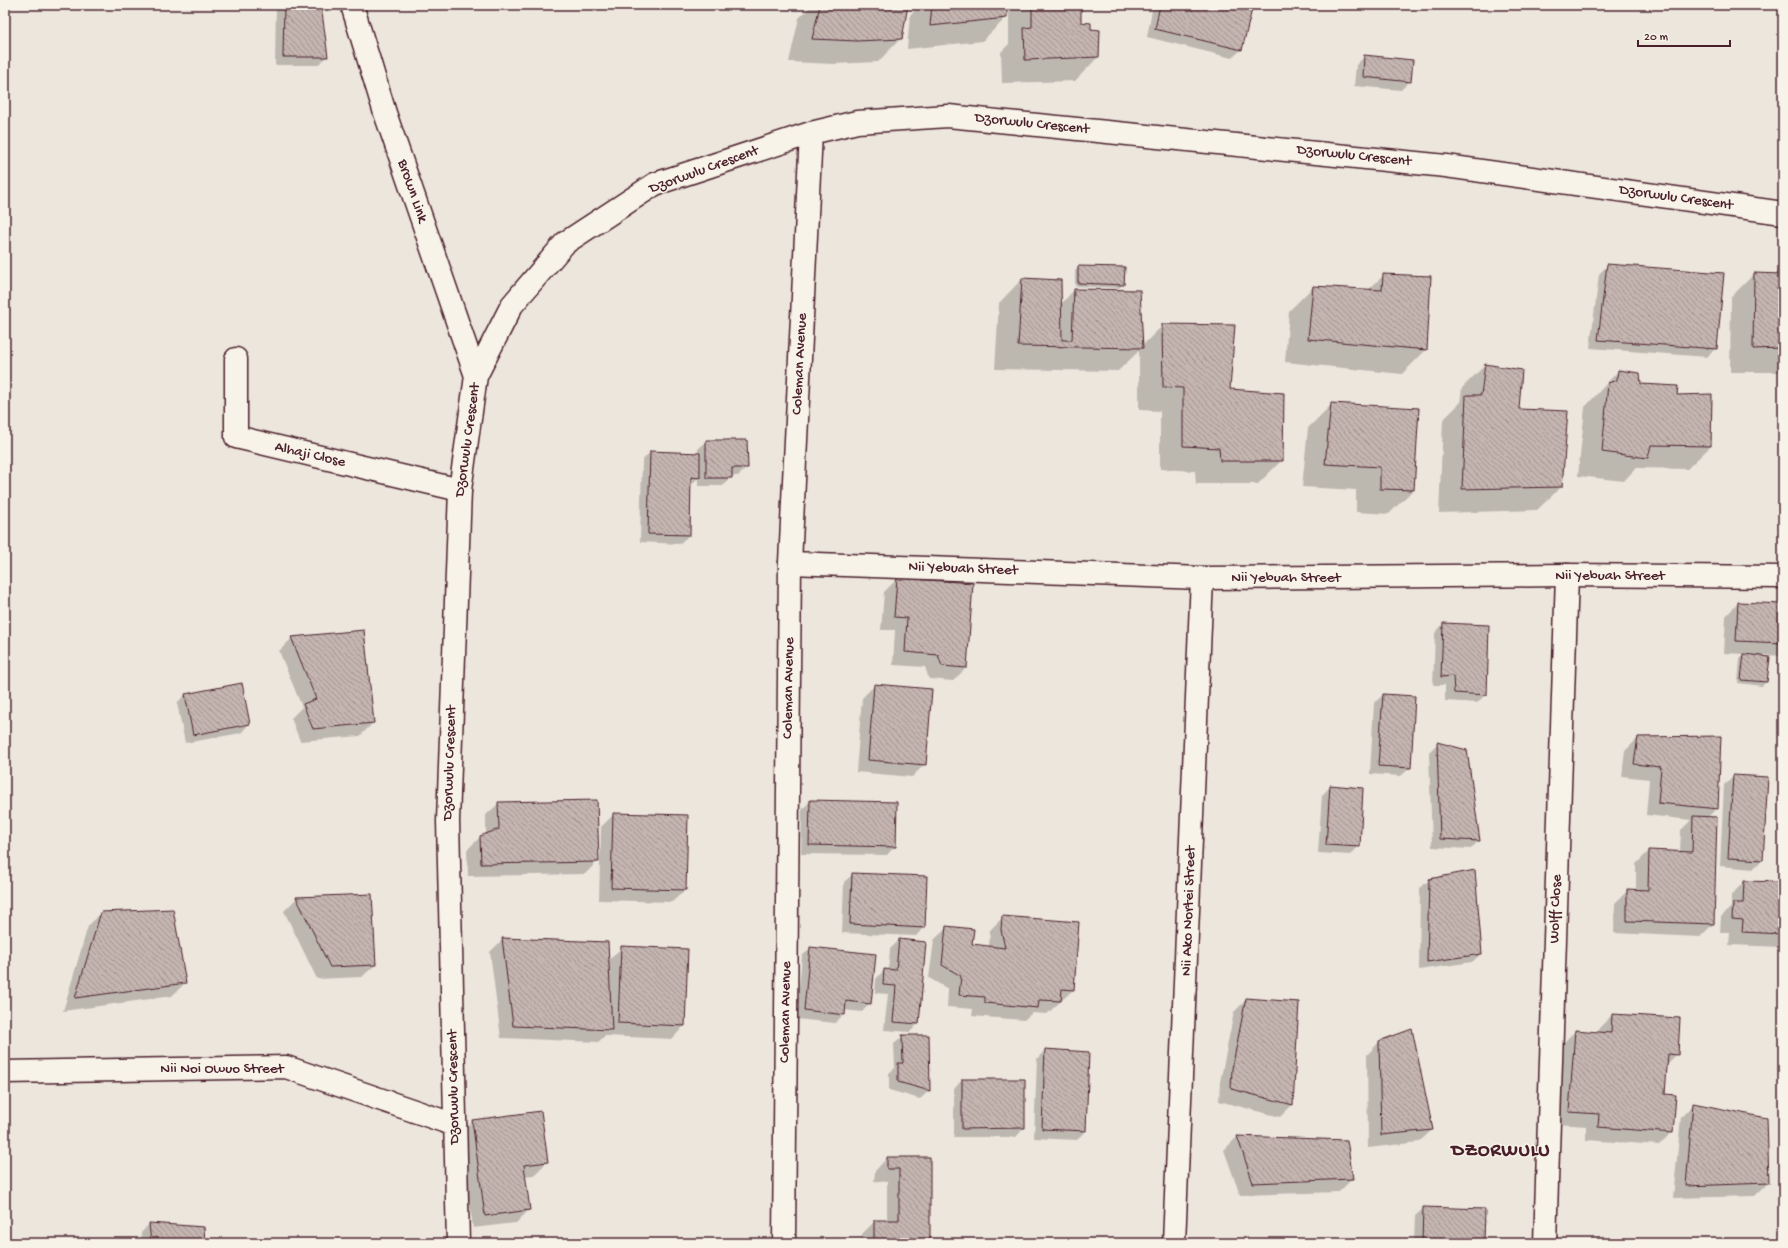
<svg xmlns="http://www.w3.org/2000/svg" width="1788" height="1248" viewBox="0 0 1788 1248" font-family="'Gochi Hand',sans-serif">
  <style>
    .shadow { fill: #0003 }
    .building { fill: url(#building-back-hatch); stroke: #4a1f2b }
    .lines { fill: none; stroke-linecap: round; stroke-linejoin: round }
    .minor-casing { stroke: #4a1f2b; stroke-width: 25 }
    .minor { stroke: #f7f3e8; stroke-width: 22 }
    .labels { text-anchor: middle; dominant-baseline: central; stroke-width: 3; stroke-linejoin: round; paint-order: stroke }
    .street-label { font-size: 15px; fill: #4a1f2b; stroke: #f7f3e8 }
    .district-label { font-size: 19px; font-weight: bold; letter-spacing: 1px; fill: #4a1f2b; stroke: #f7f3e8 }
  </style>
  <defs>
    <pattern id="building-back-hatch" width="6" height="6" patternUnits="userSpaceOnUse"><rect width="6" height="6" fill="#c4b5b0"/><path d="M-1 5l2 2M0 0l6 6M5-1l2 2" fill="none" stroke="#a1938f"/></pattern>
  </defs>
  <rect width="100%" height="100%" fill="#ece6dd"/>
  <filter id="ink" filterUnits="userSpaceOnUse"><feTurbulence type="fractalNoise" baseFrequency=".025" numOctaves="2"/><feDisplacementMap in="SourceGraphic" scale="8" xChannelSelector="R" yChannelSelector="G"/><feConvolveMatrix kernelMatrix="1 2 1 2 8 2 1 2 1" color-interpolation-filters="sRGB"/></filter>
  <g filter="url(#ink)">
    <!-- shadow -->
    <g class="shadow">
      <path d="M276,5H320L327,56L318,65H275Z"/>
      <path d="M810,5H907L901,38L878,62L833,64L789,62L799,18L810,7Z"/>
      <path d="M920,5H1006V18L982,41L907,49L910,15Z"/>
      <path d="M1012,5H1080V23L1090,29L1099,31L1098,57L1075,81L1002,83L1001,52L1009,44V8Z"/>
      <path d="M1153,5H1252L1241,50L1232,58L1147,37Z"/>
      <path d="M1365,56L1410,81L1401,90L1354,86L1356,65Z"/>
      <path d="M1608,265L1716,348L1707,357L1590,348L1599,274Z"/>
      <path d="M1079,267L1123,284L1119,288L1075,286V271Z"/>
      <path d="M1754,274L1783,275V372H1730L1731,297Z"/>
      <path d="M1384,275L1430,277L1426,350L1402,374L1285,362L1289,311L1313,287L1368,290Z"/>
      <path d="M1022,279L1061,304L1074,290L1142,346L1163,325L1229,390L1282,460L1258,484H1196L1195,471L1160,469V411L1139,410V351L1118,371L995,369L999,303Z"/>
      <path d="M1485,365L1518,410L1561,487L1537,510L1439,513L1443,420L1460,403L1462,388Z"/>
      <path d="M1618,371L1640,385L1676,396L1711,446L1687,469L1636,468L1624,481L1578,476L1585,407Z"/>
      <path d="M1332,404L1413,490L1389,514L1356,512V490L1302,487L1308,428Z"/>
      <path d="M707,441L747,468L738,476H731L723,486H698V478L690,486L689,535L680,544L640,542L642,461L650,452L698,454V449Z"/>
      <path d="M897,579L966,668L953,681L929,679L925,667L893,665L895,630H881L884,592Z"/>
      <path d="M1738,603L1783,605V656L1764,655L1766,682L1762,686L1738,683L1740,659L1745,654L1724,653L1726,616Z"/>
      <path d="M1443,624L1486,694L1477,703L1445,701V685H1433L1435,633Z"/>
      <path d="M292,638L373,723L360,736L300,741L291,718L302,707L279,651Z"/>
      <path d="M875,685L925,764L912,777L856,772L862,698Z"/>
      <path d="M186,694L249,724L241,733L185,743L177,703Z"/>
      <path d="M1383,695L1410,768L1401,776L1370,774L1374,703Z"/>
      <path d="M1638,738L1717,808L1708,817L1713,924L1700,937L1614,933L1615,903L1628,890L1636,891V864L1649,851L1680,852L1681,830L1691,820L1646,815L1649,779L1622,776L1625,751Z"/>
      <path d="M1438,743L1479,840L1471,849L1432,847L1429,752Z"/>
      <path d="M1733,776L1767,778L1762,860L1753,869L1720,866L1724,785Z"/>
      <path d="M1331,786L1359,846L1350,855L1318,853L1322,795Z"/>
      <path d="M810,801L895,846L887,855L801,854L802,810Z"/>
      <path d="M499,803L598,861L585,874L468,876L467,850L480,837L486,834V815Z"/>
      <path d="M614,814L685,890L672,902L599,900L601,827Z"/>
      <path d="M853,874L924,927L916,936L842,933L844,882Z"/>
      <path d="M1429,880L1481,954L1472,962L1419,970L1420,888Z"/>
      <path d="M1744,882L1783,883V947L1729,945L1730,932H1720L1721,917L1731,907V895Z"/>
      <path d="M297,898L375,965L362,977L317,979L284,911Z"/>
      <path d="M101,913L185,983L172,996L63,1011L88,926Z"/>
      <path d="M1003,917L1073,990L1047,1014L1032,1013L1024,1020L972,1016L973,1009L947,1007L948,989L929,978L934,940L947,927L970,945L989,947L990,930Z"/>
      <path d="M503,939L608,961L622,947L684,1026L672,1039L605,1036L598,1042L501,1038L490,952Z"/>
      <path d="M899,940L919,1023L910,1032L884,1030L888,994L875,993L876,979L884,970H888L890,949Z"/>
      <path d="M811,948L870,1003L862,1012L844,1010V1014L835,1023L796,1019L802,956Z"/>
      <path d="M1247,999L1292,1105L1280,1117L1219,1101L1220,1082L1234,1012Z"/>
      <path d="M1612,1015L1677,1054L1666,1065L1664,1095L1672,1132L1659,1145L1586,1140V1126L1557,1124L1562,1044L1575,1031L1599,1033V1028Z"/>
      <path d="M903,1036L929,1091L920,1099L889,1090V1073L895,1068L894,1044Z"/>
      <path d="M1380,1041L1432,1130L1419,1142L1368,1148L1367,1055Z"/>
      <path d="M1045,1050L1085,1131L1077,1140L1034,1138L1037,1059Z"/>
      <path d="M962,1080H1024V1128L1016,1137H954V1089Z"/>
      <path d="M1694,1104L1768,1183L1755,1196L1673,1198L1681,1117Z"/>
      <path d="M473,1121L547,1162L534,1175L524,1176L529,1210L516,1223L473,1228L460,1134Z"/>
      <path d="M1237,1137L1346,1141L1352,1179L1339,1192L1240,1195L1224,1150Z"/>
      <path d="M887,1158H929V1243H862V1234L875,1221H887V1182L874,1181L875,1171Z"/>
      <path d="M1424,1208L1483,1243H1414L1415,1216Z"/>
      <path d="M149,1224L204,1243H142L141,1233Z"/>
    </g>
    <!-- building -->
    <g class="building">
      <path d="M284,5H321L328,57H283Z"/>
      <path d="M820,5H908L902,39L857,41L812,39Z"/>
      <path d="M932,5H1007V18L930,26Z"/>
      <path d="M1032,5H1081V22L1091,23V29L1100,30L1099,57L1025,60L1024,28L1032,27Z"/>
      <path d="M1160,5H1253L1242,50L1155,29Z"/>
      <path d="M1364,55L1413,60L1411,82L1363,77Z"/>
      <path d="M1607,264L1724,273L1717,349L1598,340Z"/>
      <path d="M1078,266L1125,267L1124,285L1078,283Z"/>
      <path d="M1754,273L1783,274V348L1753,349Z"/>
      <path d="M1383,274L1431,276L1427,350L1308,339L1313,286L1382,290Z"/>
      <path d="M1022,278L1061,280L1062,340H1072L1074,289L1140,290L1143,348L1018,346Z"/>
      <path d="M1162,324L1235,325L1230,389L1284,393L1283,461H1220L1219,448L1183,446V388L1163,387Z"/>
      <path d="M1485,364L1522,370L1519,409L1568,411L1562,487L1462,489L1466,395H1481Z"/>
      <path d="M1618,370L1640,373L1641,384L1678,386L1677,395L1712,394L1711,446L1651,445L1648,458L1602,452L1608,383L1617,380Z"/>
      <path d="M1331,403L1419,408L1414,490L1380,489V467L1325,464Z"/>
      <path d="M706,440H747L748,468H732V478H706Z"/>
      <path d="M650,451L700,453V478L691,477L690,535L648,534Z"/>
      <path d="M897,578L973,583L967,668L942,666L938,655L905,652L907,618L894,617Z"/>
      <path d="M1738,602L1783,604V643L1736,641Z"/>
      <path d="M1443,623L1489,625L1487,695L1454,693L1453,676L1441,677Z"/>
      <path d="M364,630L374,723L313,729L303,704L316,699L291,637Z"/>
      <path d="M1744,654L1770,657L1767,682L1741,680Z"/>
      <path d="M242,683L250,724L193,735L185,694Z"/>
      <path d="M874,684L932,689L926,765L868,760Z"/>
      <path d="M1383,694L1415,696L1411,768L1378,766Z"/>
      <path d="M1721,736L1718,809L1658,803L1661,767L1634,764L1638,737Z"/>
      <path d="M1437,742L1467,750L1480,841L1440,839Z"/>
      <path d="M1733,775L1768,777L1763,860L1728,858Z"/>
      <path d="M1330,785L1363,788L1360,847L1326,845Z"/>
      <path d="M597,800L599,862L481,864L480,836L499,829L498,802Z"/>
      <path d="M810,800L897,802L896,847L809,845Z"/>
      <path d="M613,813L688,815L686,890L611,888Z"/>
      <path d="M1693,816L1717,817L1714,924L1627,921V889L1648,890L1649,850L1692,852Z"/>
      <path d="M1475,870L1482,954L1427,962L1429,879Z"/>
      <path d="M852,873L927,876L925,928L850,924Z"/>
      <path d="M1744,881L1783,882V934L1742,932L1743,920L1732,919L1733,903H1743Z"/>
      <path d="M372,894L376,965L330,967L296,897Z"/>
      <path d="M173,909L186,983L75,998L101,912Z"/>
      <path d="M1002,916L1079,922L1074,990L1062,989L1061,1001L1039,1000L1038,1008L985,1003V997L959,995L961,976L942,965L946,926L974,929L972,944L1005,948L1001,930Z"/>
      <path d="M502,938L608,942L612,1030L513,1026Z"/>
      <path d="M899,939L926,942L919,1024L893,1022L896,986L883,985L884,969L896,970Z"/>
      <path d="M621,946L688,949L685,1026L618,1023Z"/>
      <path d="M810,947L876,954L871,1004L846,1001L845,1015L804,1010Z"/>
      <path d="M1246,998L1299,1002L1293,1105L1231,1089L1232,1069Z"/>
      <path d="M1612,1014L1680,1018L1678,1055L1668,1054L1665,1094L1676,1095L1673,1133L1598,1127L1599,1114L1569,1112L1575,1030L1611,1033Z"/>
      <path d="M1412,1029L1433,1130L1381,1135L1379,1041Z"/>
      <path d="M902,1035H929L930,1091L898,1082V1063H903Z"/>
      <path d="M1045,1049L1089,1052L1086,1131L1042,1129Z"/>
      <path d="M962,1079H1025V1128L962,1129Z"/>
      <path d="M1693,1103L1767,1118L1769,1183L1686,1186Z"/>
      <path d="M541,1111L548,1162L524,1165L530,1210L485,1216L472,1120Z"/>
      <path d="M1237,1136L1347,1140L1353,1179L1253,1183Z"/>
      <path d="M887,1157H930V1243H874V1220H899V1169H887Z"/>
      <path d="M1423,1207L1485,1209L1484,1243H1422Z"/>
      <path d="M149,1223L204,1227L205,1243H151Z"/>
    </g>
    <g class="lines">
      <!-- minor casing -->
      <g class="minor-casing">
        <g id="minor">
          <path d="M352,5L385,113L476,376"/>
          <path d="M236,359V437L460,490"/>
          <path d="M790,563L1202,578L1567,575L1783,577"/>
          <path d="M5,1072L286,1067L455,1125"/>
          <path d="M458,1243L448,821L460,490L476,376L512,305L565,243L655,184L811,133L857,122L948,116L1446,166L1783,213"/>
          <path d="M784,1243L790,563L811,133"/>
          <path d="M1174,1243L1202,578"/>
          <path d="M1545,1243L1567,575"/>
        </g>
      </g>
      <!-- minor -->
      <use href="#minor" class="minor"/>
    </g>
  </g>
  <g class="labels">
    <!-- street labels -->
    <g class="street-label">
      <text transform="translate(1032 124) rotate(6)">Dzorwulu Crescent</text>
      <text transform="translate(1354 156) rotate(6)">Dzorwulu Crescent</text>
      <text transform="translate(704 170) rotate(-20)">Dzorwulu Crescent</text>
      <text transform="translate(412 191) rotate(71)">Brown Link</text>
      <text transform="translate(1676 198) rotate(8)">Dzorwulu Crescent</text>
      <text transform="translate(800 364) rotate(-87)">Coleman Avenue</text>
      <text transform="translate(468 440) rotate(-82)">Dzorwulu Crescent</text>
      <text transform="translate(310 455) rotate(13)">Alhaji Close</text>
      <text transform="translate(963 569) rotate(2)">Nii Yebuah Street</text>
      <text x="1610" y="576">Nii Yebuah Street</text>
      <text x="1286" y="578">Nii Yebuah Street</text>
      <text transform="translate(789 688) rotate(-89)">Coleman Avenue</text>
      <text transform="translate(450 763) rotate(-88)">Dzorwulu Crescent</text>
      <text transform="translate(1556 909) rotate(-88)">Wolff Close</text>
      <text transform="translate(1189 911) rotate(-88)">Nii Ako Nortei Street</text>
      <text transform="translate(786 1012) rotate(-89)">Coleman Avenue</text>
      <text x="222" y="1069">Nii Noi Owuo Street</text>
      <text transform="translate(454 1087) rotate(-91)">Dzorwulu Crescent</text>
    </g>
    <!-- district labels -->
    <g class="district-label">
      <text x="1501" y="1151">DZORWULU</text>
    </g>
  </g>
  <!-- margin -->
  <rect width="1788" height="1248" fill="none" stroke="#f7f3e8" stroke-width="20"/>
  <rect x="10" y="10" width="1768" height="1228" fill="none" stroke="#4a1f2b" stroke-width="1.5" filter="url(#ink)"/>
  <!-- scale -->
  <path d="M1638 40v6h92v-6" fill="none" stroke="#4a1f2b" stroke-width="2"/>
  <text x="1644" y="40" font-size="12" fill="#4a1f2b" stroke="#f7f3e8" stroke-width="3" paint-order="stroke">20 m</text>
</svg>
